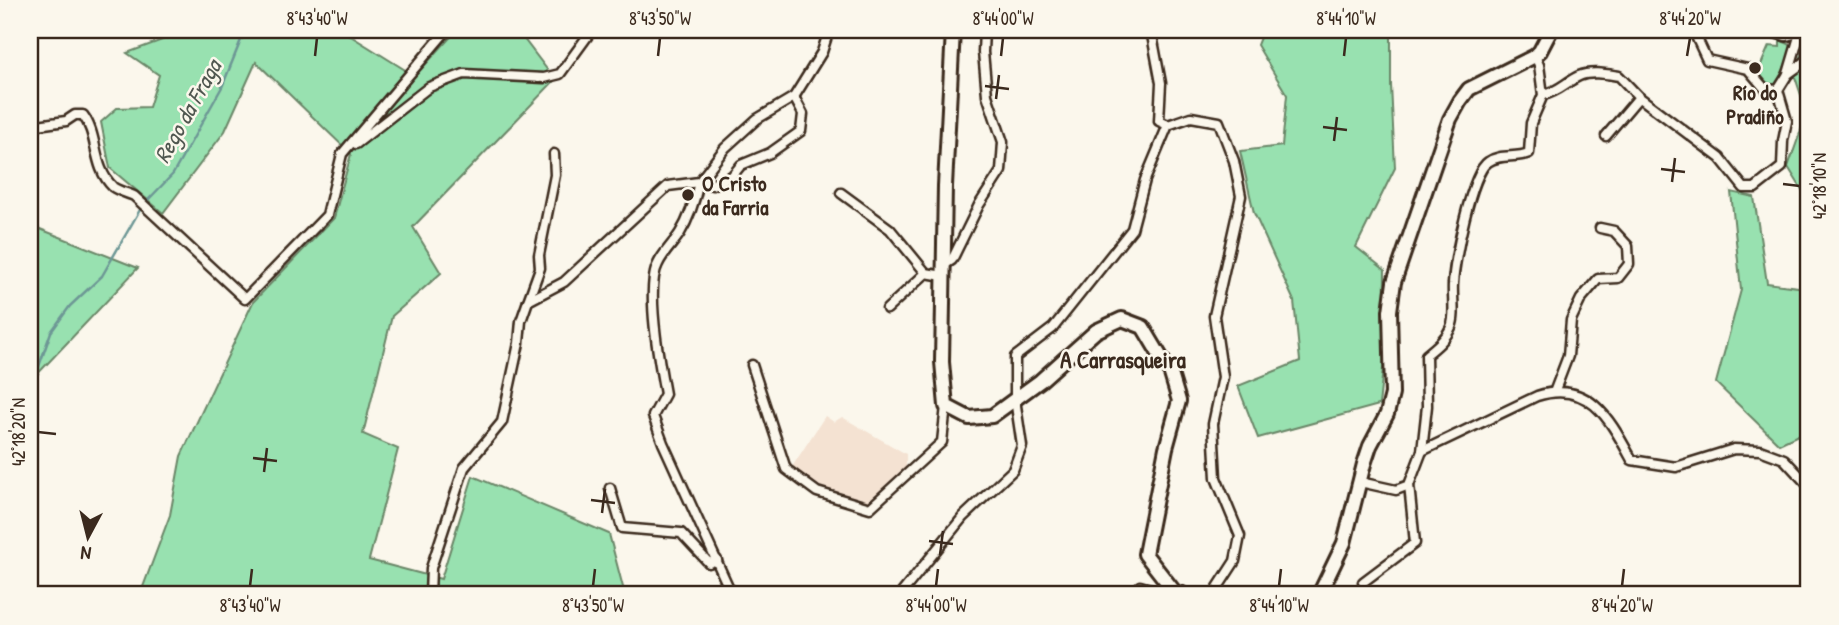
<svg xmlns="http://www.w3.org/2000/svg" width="1839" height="625" viewBox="0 0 1839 625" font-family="'Patrick Hand',sans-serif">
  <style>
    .built { fill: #f4e2d2 }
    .green { fill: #98e1b0; stroke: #6a8667; stroke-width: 2 }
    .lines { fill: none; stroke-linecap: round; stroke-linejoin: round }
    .stream { stroke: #6d9795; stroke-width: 2.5 }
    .street-casing { stroke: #3b2a1e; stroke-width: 13 }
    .secondary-casing { stroke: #3b2a1e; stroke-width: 18 }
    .street { stroke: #fbf7ec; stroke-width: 8 }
    .secondary { stroke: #fbf7ec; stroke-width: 12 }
    .ticks { fill: none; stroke: #3b2a1e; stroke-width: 2.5 }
    .poi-dot { fill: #3b2a1e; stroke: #fbf7ec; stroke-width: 2.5 }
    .labels { text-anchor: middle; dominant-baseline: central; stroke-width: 5; stroke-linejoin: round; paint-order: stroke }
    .poi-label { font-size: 21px; font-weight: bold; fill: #3b2a1e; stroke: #fbf7ec }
    .water-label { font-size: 23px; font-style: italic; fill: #505750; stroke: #fbf7ec }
    .neighbourhood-label { font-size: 23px; font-weight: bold; fill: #3b2a1e; stroke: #fbf7ec }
    .neatline { fill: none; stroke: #3b2a1e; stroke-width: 2.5 }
    .ticks-label { font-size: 18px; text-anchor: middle; fill: #3b2a1e }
  </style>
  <rect width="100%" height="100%" fill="#fbf7ec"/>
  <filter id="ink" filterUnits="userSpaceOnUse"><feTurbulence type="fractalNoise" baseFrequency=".0143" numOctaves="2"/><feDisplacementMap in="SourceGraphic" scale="14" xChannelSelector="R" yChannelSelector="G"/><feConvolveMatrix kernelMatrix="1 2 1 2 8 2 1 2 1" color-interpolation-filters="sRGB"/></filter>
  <g filter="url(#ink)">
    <!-- built -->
    <path class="built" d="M825,416L834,422L842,417L906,454V467L871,504L821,491L790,470Z"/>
    <!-- green -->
    <g class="green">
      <path d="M189,30L225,34L227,30H341L415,76L457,30H517L555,80L413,227L441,273L392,316L363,434L398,449L369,560L441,579L473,476L609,534L625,595H140L170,515L181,456L253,302L334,218L351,154L256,62L225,131L163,213L110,168L101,122L117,108L149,107L159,75L127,53Z"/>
      <path d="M1263,30H1391V85L1395,168L1356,247L1385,270L1384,359L1379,405L1258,438L1238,386L1300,361L1294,301L1254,213L1240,151L1282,146L1287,95L1257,45Z"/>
      <path d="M1809,31V201L1788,167L1807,113L1795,77Z"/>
      <path d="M1780,40L1793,46L1777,85C1767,86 1761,84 1757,74L1769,46L1780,47Z"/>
      <path d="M1731,192L1754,197L1767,283L1806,288L1809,301V430L1779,444L1716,383L1741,290Z"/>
      <path d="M30,225L138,268L30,382Z"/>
    </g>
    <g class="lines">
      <!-- stream -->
      <g class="stream">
        <path d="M147,201L173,174L222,87L245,30"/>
        <path d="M30,379L38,369L51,332L70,306L102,276L141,208"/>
      </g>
      <!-- street casing -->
      <g class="street-casing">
        <g id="street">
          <path d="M1151,30L1161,83L1159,121L1168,125L1191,117L1219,122L1234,161L1241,196L1214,316L1223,377L1213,424L1216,478L1240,536L1235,561L1213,595"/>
          <path d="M1693,30L1707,60L1748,69L1765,89L1778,90L1788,74L1801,30"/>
          <path d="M1788,74L1809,59"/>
          <path d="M1543,95C1558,92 1566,82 1579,76C1591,71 1606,74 1619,76L1639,97L1720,158L1744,188H1755L1782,167L1783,141L1787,121L1778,90"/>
          <path d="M30,126L66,121L75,115H83C99,136 92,167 113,187C118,191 128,193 134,196L245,299L327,215L342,154L447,30"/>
          <path d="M1606,136L1639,97"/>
          <path d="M356,144L429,87L464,74L544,78L560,74L592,30"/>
          <path d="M841,193L890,229L926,273"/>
          <path d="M943,266L952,260L979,205L1001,171L1003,142L987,95L983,52L984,30"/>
          <path d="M528,301L540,268L539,255L555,175L554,154"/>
          <path d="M887,309L926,273L943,276"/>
          <path d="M752,365L786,469L817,492L870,508L942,442L946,406"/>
          <path d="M1555,390L1568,356L1571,320L1581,299L1598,279L1618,278L1629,264L1628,246L1614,231L1600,228"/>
          <path d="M1422,451L1427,406L1426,355C1436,347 1446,339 1451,327C1456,316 1452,297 1453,284C1454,262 1471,173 1488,162C1501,153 1515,159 1529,153L1531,123L1543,95L1539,65L1535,56"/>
          <path d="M1360,482L1396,490L1409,485L1422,451L1537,396C1590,379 1610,420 1632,460L1676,467L1734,449L1760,450L1784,459L1809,486"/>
          <path d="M610,488L622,528L681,533L709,563L717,560"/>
          <path d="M1363,582L1415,543L1409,485"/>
          <path d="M1176,593L1182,591L1185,595"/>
          <path d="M430,595L431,568L464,468L502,422L519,343L521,321L528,301L564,282L668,186L699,182L725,148L757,119L794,97L822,52L829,30"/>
          <path d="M732,595L663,443L653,416L665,394C660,367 645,288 658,264C663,253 673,244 680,233C690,217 695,200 699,182L712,185L732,176L741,165L770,153L801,131L803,114L794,97"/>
          <path d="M900,595L963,517L1013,470L1022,446L1015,399V357L1053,328L1132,229L1145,180L1168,125"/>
          <path d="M1138,595L1140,586L1161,592L1162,595"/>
        </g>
      </g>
      <!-- secondary casing -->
      <g class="secondary-casing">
        <g id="secondary">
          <path d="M953,30L945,186L942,362L946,406L969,418L992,416L1040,381L1096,331L1122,319L1143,327L1171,374L1179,401L1166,448L1145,554L1177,595"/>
          <path d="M1773,30L1786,34L1801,30"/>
          <path d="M1319,595L1344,543L1364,464L1370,446L1387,414L1392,394L1390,311L1394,282L1450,119L1460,101L1469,89L1535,56L1540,51L1551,30"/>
        </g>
      </g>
      <!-- street -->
      <use href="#street" class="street"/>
      <!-- secondary -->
      <use href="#secondary" class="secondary"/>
    </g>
  </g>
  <!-- ticks -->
  <path class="ticks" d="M315,56L317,38M658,56L660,38M1001,56L1003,38M1344,56L1346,38M1687,56L1690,38M985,86L1009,89M996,99L999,75M1323,127L1347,130M1334,141L1337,117M1661,169L1685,172M1672,182L1675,158M1783,184L1800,186M38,432L56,434M253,458L277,461M264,472L267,448M591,500L615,503M602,513L605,489M929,541L953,544M940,555L943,531M250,586L252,569M593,586L595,569M936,586L938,569M1279,586L1281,569M1622,586L1624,569"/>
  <!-- markers -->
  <g class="poi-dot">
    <circle cx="1755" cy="68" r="7"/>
    <circle cx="688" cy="195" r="7"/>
  </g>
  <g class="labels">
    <!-- poi labels -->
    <g class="poi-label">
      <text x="1755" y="92">Río do<tspan x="1755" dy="24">Pradiño</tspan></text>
      <text x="702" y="183" text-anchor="start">O Cristo<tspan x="702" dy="24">da Farria</tspan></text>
    </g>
    <!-- water labels -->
    <g class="water-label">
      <text transform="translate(187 111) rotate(-61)">Rego da Fraga</text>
    </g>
    <!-- neighbourhood labels -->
    <g class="neighbourhood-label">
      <text x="1123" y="359">A Carrasqueira</text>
    </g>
  </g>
  <!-- margin -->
  <rect width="1839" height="625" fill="none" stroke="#fbf7ec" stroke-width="77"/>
  <!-- north arrow -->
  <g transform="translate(88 537) rotate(187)" stroke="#fbf7ec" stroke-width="5" paint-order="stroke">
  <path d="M0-5L12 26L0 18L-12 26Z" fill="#3b2a1e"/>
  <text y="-10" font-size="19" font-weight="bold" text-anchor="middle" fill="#3b2a1e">N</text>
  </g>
  <rect x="38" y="38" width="1762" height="548" class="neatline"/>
  <g class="ticks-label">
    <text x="317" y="25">8°43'40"W</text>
    <text x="660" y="25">8°43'50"W</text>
    <text x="1003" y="25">8°44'00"W</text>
    <text x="1346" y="25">8°44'10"W</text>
    <text x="1690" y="25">8°44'20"W</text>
    <text transform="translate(1820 186) rotate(-90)" y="6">42°18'10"N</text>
    <text transform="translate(19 432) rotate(-90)" y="6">42°18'20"N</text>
    <text x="250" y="612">8°43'40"W</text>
    <text x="593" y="612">8°43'50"W</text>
    <text x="936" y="612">8°44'00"W</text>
    <text x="1279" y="612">8°44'10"W</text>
    <text x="1622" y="612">8°44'20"W</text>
  </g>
</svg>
